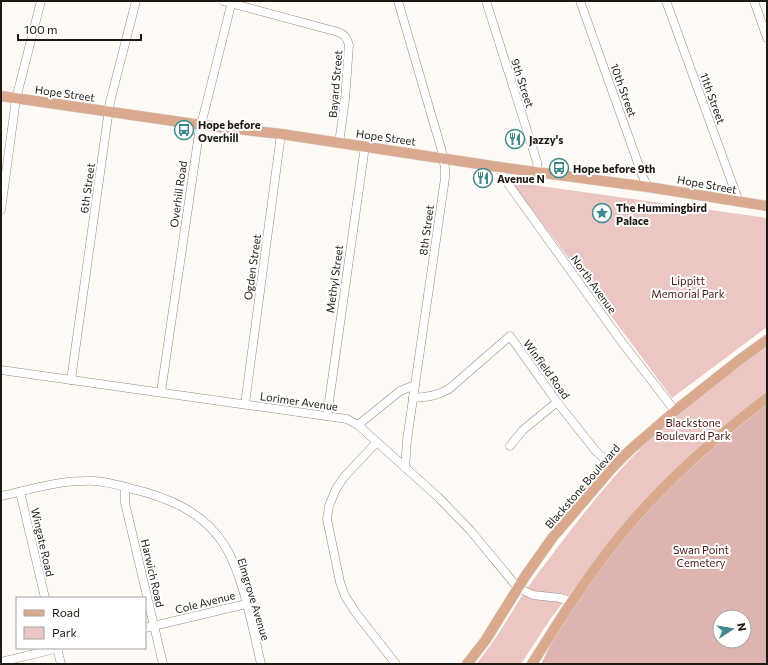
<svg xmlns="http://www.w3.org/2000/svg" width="768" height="665" viewBox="0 0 768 665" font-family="Commissioner,sans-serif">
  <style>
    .green { fill: #ecc6c3 }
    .forest { fill: #deb3b0; fill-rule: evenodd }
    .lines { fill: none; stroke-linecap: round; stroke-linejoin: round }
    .minor-casing { stroke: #978a79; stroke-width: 9 }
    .major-casing { stroke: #d6d6d4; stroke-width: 11 }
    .minor { stroke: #fff; stroke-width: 8 }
    .major { stroke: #dbaa8e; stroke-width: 10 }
    .labels { text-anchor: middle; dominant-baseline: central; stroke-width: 4; stroke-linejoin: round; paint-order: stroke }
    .street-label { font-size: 11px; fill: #1e1912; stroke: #fff }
    .poi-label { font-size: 11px; font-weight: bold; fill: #1e1912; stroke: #fff; text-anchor: start }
    .park-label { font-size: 11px; fill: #4b1616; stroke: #fff }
  </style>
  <rect width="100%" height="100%" fill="#fefbf7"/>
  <!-- green -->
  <g class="green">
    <path d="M512,182L767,218V327L672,398Z"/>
    <path d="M767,347V393L623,526L551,618L521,664H476C499,637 514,605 536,576C575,524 615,470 664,426C696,397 731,371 767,347Z"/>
  </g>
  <!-- forest -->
  <path class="forest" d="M767,399V664H541L551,644L584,591L643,507ZM720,617H744V641H720Z"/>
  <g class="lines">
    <!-- minor casing -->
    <g class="minor-casing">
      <g id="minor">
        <path d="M223,1L338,32C345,35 347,38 349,45L345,100L339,143"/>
        <path d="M398,1L441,148L445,168V178L407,440L405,468"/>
        <path d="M486,1L537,162L538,172"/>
        <path d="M580,1L643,177L648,187"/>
        <path d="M666,1L739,202"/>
        <path d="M754,1L767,38"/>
        <path d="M499,167L504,178L621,341L675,411"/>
        <path d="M1,210L16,99L41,1"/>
        <path d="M1,370L347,419L358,425L438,497L470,530L518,588L533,595L560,598L572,601"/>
        <path d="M71,380L110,102L136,1"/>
        <path d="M161,392L199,133L232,1"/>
        <path d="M413,398C427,397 437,396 449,389L510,336L557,402L595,450L613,467"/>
        <path d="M245,404L281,134"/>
        <path d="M327,416L365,146"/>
        <path d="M358,425L400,391L415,385"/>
        <path d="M376,443L344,477L336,489L329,506L327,519L340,582L345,596L356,613L396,664"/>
        <path d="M510,446L523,430L557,402"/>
        <path d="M125,487V503L163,664"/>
        <path d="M20,492L45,598"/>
        <path d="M1,496C28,490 57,481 84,481C100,480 114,484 129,488C167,497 203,511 225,546C243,575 253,630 261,664"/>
        <path d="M145,628L246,604"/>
        <path d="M57,648L61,664"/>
        <path d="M1,662L59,648"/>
      </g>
    </g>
    <!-- major casing -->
    <g class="major-casing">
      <g id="major">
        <path d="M1,96L201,125L281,134L499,167L648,187L767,206"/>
        <path d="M467,664L485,641L526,575L553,537L613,467L630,450L681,406L738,361L767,340"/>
        <path d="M532,664C562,616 592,568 629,525C669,478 717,436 767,398"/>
      </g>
    </g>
    <!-- minor -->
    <use href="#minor" class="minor"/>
    <!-- major -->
    <use href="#major" class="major"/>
  </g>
  <!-- icons -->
  <defs>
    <g id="bus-ring" transform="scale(1)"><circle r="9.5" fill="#fff" stroke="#41898a" stroke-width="1.5"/><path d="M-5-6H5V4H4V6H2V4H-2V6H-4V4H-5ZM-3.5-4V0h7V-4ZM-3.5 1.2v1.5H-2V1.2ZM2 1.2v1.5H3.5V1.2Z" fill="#41898a"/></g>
    <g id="restaurant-ring" transform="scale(1)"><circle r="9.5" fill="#fff" stroke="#41898a" stroke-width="1.5"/><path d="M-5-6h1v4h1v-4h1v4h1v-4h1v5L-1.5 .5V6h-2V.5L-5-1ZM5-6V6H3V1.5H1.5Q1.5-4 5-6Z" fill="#41898a"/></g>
    <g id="sight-ring" transform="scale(1)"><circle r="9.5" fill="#fff" stroke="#41898a" stroke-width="1.5"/><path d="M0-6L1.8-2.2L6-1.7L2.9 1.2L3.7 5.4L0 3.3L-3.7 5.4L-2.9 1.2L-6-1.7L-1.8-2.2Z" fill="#41898a"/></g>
  </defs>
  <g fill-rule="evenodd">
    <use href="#bus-ring" x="184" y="130"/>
    <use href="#restaurant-ring" x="515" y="139"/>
    <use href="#bus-ring" x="559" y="168"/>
    <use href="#restaurant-ring" x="483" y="178"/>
    <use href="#sight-ring" x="602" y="213"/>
  </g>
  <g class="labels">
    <!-- street labels -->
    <g class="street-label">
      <text transform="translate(523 83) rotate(72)">9th Street</text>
      <text transform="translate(335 84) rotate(-85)">Bayard Street</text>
      <text transform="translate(624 90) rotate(70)">10th Street</text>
      <text transform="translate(65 93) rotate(8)">Hope Street</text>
      <text transform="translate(713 98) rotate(70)">11th Street</text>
      <text transform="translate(386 137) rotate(8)">Hope Street</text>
      <text transform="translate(707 184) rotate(10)">Hope Street</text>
      <text transform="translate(87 188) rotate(-82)">6th Street</text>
      <text transform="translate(178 194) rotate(-82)">Overhill Road</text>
      <text transform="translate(426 230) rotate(-82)">8th Street</text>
      <text transform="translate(252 267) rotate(-82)">Ogden Street</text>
      <text transform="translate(334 279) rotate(-82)">Methyl Street</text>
      <text transform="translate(594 284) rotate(54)">North Avenue</text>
      <text transform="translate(547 369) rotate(54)">Winfield Road</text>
      <text transform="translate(299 401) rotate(8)">Lorimer Avenue</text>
      <text transform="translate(582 486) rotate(-49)">Blackstone Boulevard</text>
      <text transform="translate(43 542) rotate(77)">Wingate Road</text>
      <text transform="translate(153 573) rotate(77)">Harwich Road</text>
      <text transform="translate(254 599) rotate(73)">Elmgrove Avenue</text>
      <text transform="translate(205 602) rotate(-14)">Cole Avenue</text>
    </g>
    <!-- poi labels -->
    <g class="poi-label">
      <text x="198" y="124">Hope before<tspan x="198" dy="13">Overhill</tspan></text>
      <text x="529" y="139">Jazzy's</text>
      <text x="573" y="168">Hope before 9th</text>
      <text x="497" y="178">Avenue N</text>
      <text x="616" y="207">The Hummingbird<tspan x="616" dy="13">Palace</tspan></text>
    </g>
    <!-- park labels -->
    <g class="park-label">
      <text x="688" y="280">Lippitt<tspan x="688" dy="13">Memorial Park</tspan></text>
      <text x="693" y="422">Blackstone<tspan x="693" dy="13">Boulevard Park</tspan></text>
      <text x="701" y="549">Swan Point<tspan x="701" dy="13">Cemetery</tspan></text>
    </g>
  </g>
  <!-- border -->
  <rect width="768" height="665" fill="none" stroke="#1e1912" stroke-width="4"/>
  <!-- legend -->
  <rect x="16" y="597" width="130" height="52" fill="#ffffff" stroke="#a5a3a0"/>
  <rect x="24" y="610" width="20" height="6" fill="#dbaa8e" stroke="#a5a3a0"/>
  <text x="52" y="617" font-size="12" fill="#1e1912">Road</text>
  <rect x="24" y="627" width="20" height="12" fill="#ecc6c3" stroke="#a5a3a0"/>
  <text x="52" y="637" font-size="12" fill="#1e1912">Park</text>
  <!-- north arrow -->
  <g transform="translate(732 629) rotate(78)"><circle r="19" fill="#ffffff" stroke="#a5a3a0"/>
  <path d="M0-3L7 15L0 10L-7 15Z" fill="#41898a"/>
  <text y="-6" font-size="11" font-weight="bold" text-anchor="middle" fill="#1e1912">N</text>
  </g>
  <!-- scale -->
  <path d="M18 34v6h123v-6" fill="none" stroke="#1e1912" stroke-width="2"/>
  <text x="24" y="34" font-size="12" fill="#1e1912" stroke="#ffffff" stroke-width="3" paint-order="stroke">100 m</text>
</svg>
